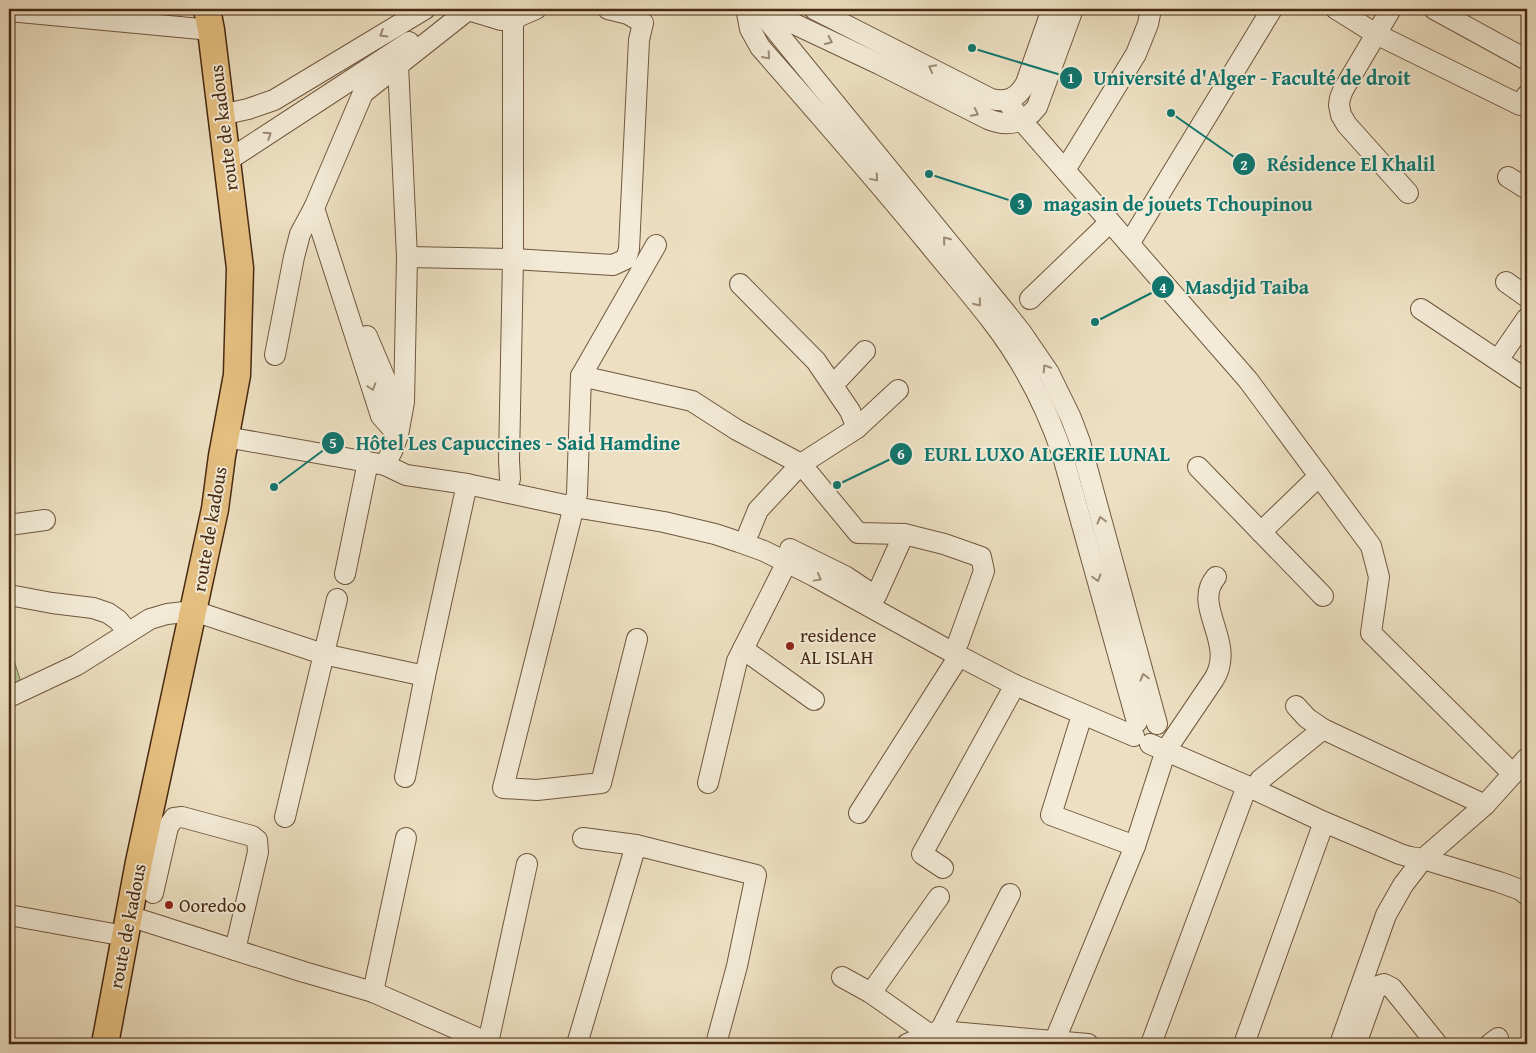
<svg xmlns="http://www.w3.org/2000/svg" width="1536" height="1053" viewBox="0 0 1536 1053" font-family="'Gentium Book Plus',serif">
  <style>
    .green { fill: #b5c395; stroke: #7e7654 }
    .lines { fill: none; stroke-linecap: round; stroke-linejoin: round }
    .minor-casing { stroke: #70573e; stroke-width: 22 }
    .major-casing { stroke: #472912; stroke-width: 29 }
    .minor { stroke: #f3ebd7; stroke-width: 20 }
    .major { stroke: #e6c081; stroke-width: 26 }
    .oneway { stroke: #9d8a74 }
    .poi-dot { fill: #8f2418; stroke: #f3ebd7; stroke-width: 2 }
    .labels { text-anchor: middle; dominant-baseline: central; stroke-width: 4; stroke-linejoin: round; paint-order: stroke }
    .street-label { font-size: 19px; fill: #472912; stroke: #f3ebd7 }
    .poi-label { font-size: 19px; fill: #472912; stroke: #f3ebd7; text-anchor: start }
    .leader { fill: none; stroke: #0f766e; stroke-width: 2 }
    .callout-dot { fill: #0f766e; stroke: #f3ebd7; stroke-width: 2 }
    .mark-label { font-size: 15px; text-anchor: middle; font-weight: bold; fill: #fff }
    .callout-label { font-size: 20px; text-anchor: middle; font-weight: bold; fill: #0f766e; stroke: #f3ebd7; stroke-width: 4; stroke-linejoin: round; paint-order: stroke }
  </style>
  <rect width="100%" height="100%" fill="#ede0c2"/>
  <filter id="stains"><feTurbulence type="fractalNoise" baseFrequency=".004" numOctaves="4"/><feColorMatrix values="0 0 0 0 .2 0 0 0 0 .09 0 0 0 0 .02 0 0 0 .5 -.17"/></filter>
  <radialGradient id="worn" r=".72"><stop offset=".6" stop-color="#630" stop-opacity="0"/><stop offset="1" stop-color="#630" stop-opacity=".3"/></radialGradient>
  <!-- green -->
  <path class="green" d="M9,645L21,682L9,687Z"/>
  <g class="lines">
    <!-- minor casing -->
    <g class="minor-casing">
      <g id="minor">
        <path d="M814,9L991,99C1007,103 1018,98 1026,83L1052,9"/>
        <path d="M1336,9L1376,34L1520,105L1527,95"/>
        <path d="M1391,9L1343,90L1340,98L1339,105L1341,115L1347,125L1408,193"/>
        <path d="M1434,9L1527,60"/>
        <path d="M9,11L211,30"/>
        <path d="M769,12L879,64L988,119C1007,127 1024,124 1037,107L1073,9"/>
        <path d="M747,13L750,29L760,47C817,112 874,177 928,243C949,269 971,294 991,320C1022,360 1046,406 1062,453L1137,722"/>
        <path d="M763,15L1006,313L1021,332L1049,373L1071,418L1080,442L1157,724"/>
        <path d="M515,18L536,9"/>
        <path d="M1006,100L1022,121L1248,380L1371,546L1379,577L1371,633L1513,774"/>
        <path d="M221,115L248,109L274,100L425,9"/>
        <path d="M227,161L409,42"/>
        <path d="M1065,170L1136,54L1148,24L1151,9"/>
        <path d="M1508,177L1527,189"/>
        <path d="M314,208L381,416L398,435"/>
        <path d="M1129,244L1272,9"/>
        <path d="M407,257L513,259L613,265L626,259L629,249L639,40L643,23L628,14L608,9"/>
        <path d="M1506,282L1527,297"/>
        <path d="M740,284L816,361L850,411L857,428"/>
        <path d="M1030,299L1110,222"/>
        <path d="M1421,309L1527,380"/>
        <path d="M367,336L386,381L399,416"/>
        <path d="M275,355L294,257L300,234L314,208L363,93L468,10L501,20L515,18L513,26V259L509,460L510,479"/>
        <path d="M1498,360L1527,318"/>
        <path d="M581,376L692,401L737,430L801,464L858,533L904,534L944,544L981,557L984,571L958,643"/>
        <path d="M833,385L865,351"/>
        <path d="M226,437L385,465L406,475L467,484L574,507L664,522L715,534L739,542L764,551L814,576L959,656L1015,685L1134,736"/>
        <path d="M385,465L393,449L398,435L404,402L407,257L398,65"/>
        <path d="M1198,467L1323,596"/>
        <path d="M9,525L45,520"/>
        <path d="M749,532L758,510L801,464L857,428L898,390"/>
        <path d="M1261,532L1319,476"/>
        <path d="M790,549L845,576L872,594"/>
        <path d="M345,574L368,462"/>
        <path d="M9,595L52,603L93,608L108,613L118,620L128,632"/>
        <path d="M876,596L904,534"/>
        <path d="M637,639L601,783L537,790L503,788L577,494L581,376L656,245"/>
        <path d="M743,649L814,700"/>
        <path d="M9,697L77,665L150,619L167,614L194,611L323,654L425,676"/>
        <path d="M1296,706L1307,718L1323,729L1485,805"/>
        <path d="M1082,715L1051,815L1135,846"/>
        <path d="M1150,744L1247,786L1324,822L1400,854L1410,857L1423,859L1499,882L1521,890L1527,895"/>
        <path d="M405,777L425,676L467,484"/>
        <path d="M1260,780L1323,729"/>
        <path d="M708,783L737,661L787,562L794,553"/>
        <path d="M859,813L959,656"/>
        <path d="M285,817L337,599"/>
        <path d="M583,838L636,845L756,875L737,966L716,1044"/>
        <path d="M943,868L922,854L1015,685"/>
        <path d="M153,893L168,827L174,818L182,817L252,836L257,840L258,852L235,950"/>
        <path d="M9,915L125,936"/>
        <path d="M129,916L304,972L373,992L491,1044"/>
        <path d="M842,977L871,993L929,1034"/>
        <path d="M373,992L406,838"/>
        <path d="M871,993L939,897"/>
        <path d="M940,1031L1010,894"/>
        <path d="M1055,1040L1135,846L1166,750L1214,679C1237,642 1191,606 1216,577"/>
        <path d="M488,1043L527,864"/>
        <path d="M577,1044L636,845"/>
        <path d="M907,1044L929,1034L940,1031L1088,1044"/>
        <path d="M1151,1044L1247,786"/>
        <path d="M1244,1044L1324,822"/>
        <path d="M1340,1044L1386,915L1403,885L1423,859L1485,805L1527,758"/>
        <path d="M1356,1044L1375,991L1378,986L1384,984L1392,988L1437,1044"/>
        <path d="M1490,1044L1498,1038"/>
      </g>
    </g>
    <!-- major casing -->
    <g class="major-casing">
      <path id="major" d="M105,1044L139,862L215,509L222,456L237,375L240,268L211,30L207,9"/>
    </g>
    <!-- minor -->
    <use href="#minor" class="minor"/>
    <!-- major -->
    <use href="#major" class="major"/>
  </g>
  <!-- one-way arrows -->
  <defs><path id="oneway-chevron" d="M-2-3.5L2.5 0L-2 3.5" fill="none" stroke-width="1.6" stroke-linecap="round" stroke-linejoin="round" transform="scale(1.25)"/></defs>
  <g class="oneway">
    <use href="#oneway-chevron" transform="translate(383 34) rotate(149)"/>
    <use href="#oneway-chevron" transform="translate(829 41) rotate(25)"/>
    <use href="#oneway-chevron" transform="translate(767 56) rotate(49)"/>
    <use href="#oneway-chevron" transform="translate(932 68) rotate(-152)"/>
    <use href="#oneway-chevron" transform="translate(975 113) rotate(27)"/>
    <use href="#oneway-chevron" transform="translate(268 135) rotate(-33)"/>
    <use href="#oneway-chevron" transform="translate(875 178) rotate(50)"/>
    <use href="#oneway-chevron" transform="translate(946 240) rotate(-129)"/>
    <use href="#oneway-chevron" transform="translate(978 303) rotate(51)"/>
    <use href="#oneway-chevron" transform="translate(1046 368) rotate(-123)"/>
    <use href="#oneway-chevron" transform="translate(372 387) rotate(72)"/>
    <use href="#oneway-chevron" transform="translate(1101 520) rotate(-105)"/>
    <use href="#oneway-chevron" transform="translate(818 578) rotate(29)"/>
    <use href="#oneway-chevron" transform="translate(1097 578) rotate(74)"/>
    <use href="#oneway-chevron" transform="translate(1144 677) rotate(-105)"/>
  </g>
  <!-- markers -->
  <g class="poi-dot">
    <circle cx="790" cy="646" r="5"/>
    <circle cx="169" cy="905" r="5"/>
  </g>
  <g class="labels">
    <!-- street labels -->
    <g class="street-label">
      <text transform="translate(223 128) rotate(-97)">route de kadous</text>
      <text transform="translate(209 529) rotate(-80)">route de kadous</text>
      <text transform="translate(127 926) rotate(-79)">route de kadous</text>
    </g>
    <!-- poi labels -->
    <g class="poi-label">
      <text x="800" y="635">residence<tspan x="800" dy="22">AL ISLAH</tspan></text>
      <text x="179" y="905">Ooredoo</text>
    </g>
  </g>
  <!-- callouts -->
  <path class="leader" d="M972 48L1071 78M1171 113L1244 164M929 174L1021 204M1095 322L1163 287M274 487L333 443M837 485L901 454"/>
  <g class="callout-dot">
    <circle cx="972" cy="48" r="5"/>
    <circle cx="1171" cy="113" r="5"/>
    <circle cx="929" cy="174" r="5"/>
    <circle cx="1095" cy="322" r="5"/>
    <circle cx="274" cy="487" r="5"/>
    <circle cx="837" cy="485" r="5"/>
    <circle cx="1071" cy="78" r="12"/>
    <circle cx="1244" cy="164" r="12"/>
    <circle cx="1021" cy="204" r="12"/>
    <circle cx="1163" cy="287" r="12"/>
    <circle cx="333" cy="443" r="12"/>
    <circle cx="901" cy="454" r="12"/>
  </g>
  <g class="mark-label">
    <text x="1071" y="83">1</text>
    <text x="1244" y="170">2</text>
    <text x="1021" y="209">3</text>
    <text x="1163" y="293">4</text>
    <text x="333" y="448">5</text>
    <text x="901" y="459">6</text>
  </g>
  <g class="callout-label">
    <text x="1252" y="85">Université d'Alger - Faculté de droit</text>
    <text x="1351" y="171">Résidence El Khalil</text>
    <text x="1178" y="211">magasin de jouets Tchoupinou</text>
    <text x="1247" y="294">Masdjid Taiba</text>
    <text x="518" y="450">Hôtel Les Capuccines - Said Hamdine</text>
    <text x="1047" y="461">EURL LUXO ALGERIE LUNAL</text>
  </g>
  <!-- margin -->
  <rect width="1536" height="1053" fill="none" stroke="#ede0c2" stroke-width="30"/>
  <rect x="10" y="10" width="1516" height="1033" fill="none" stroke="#472912" stroke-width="2.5"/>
  <rect x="15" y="15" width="1506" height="1023" fill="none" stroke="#472912"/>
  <rect width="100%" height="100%" filter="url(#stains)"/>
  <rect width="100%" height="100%" fill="url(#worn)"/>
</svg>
